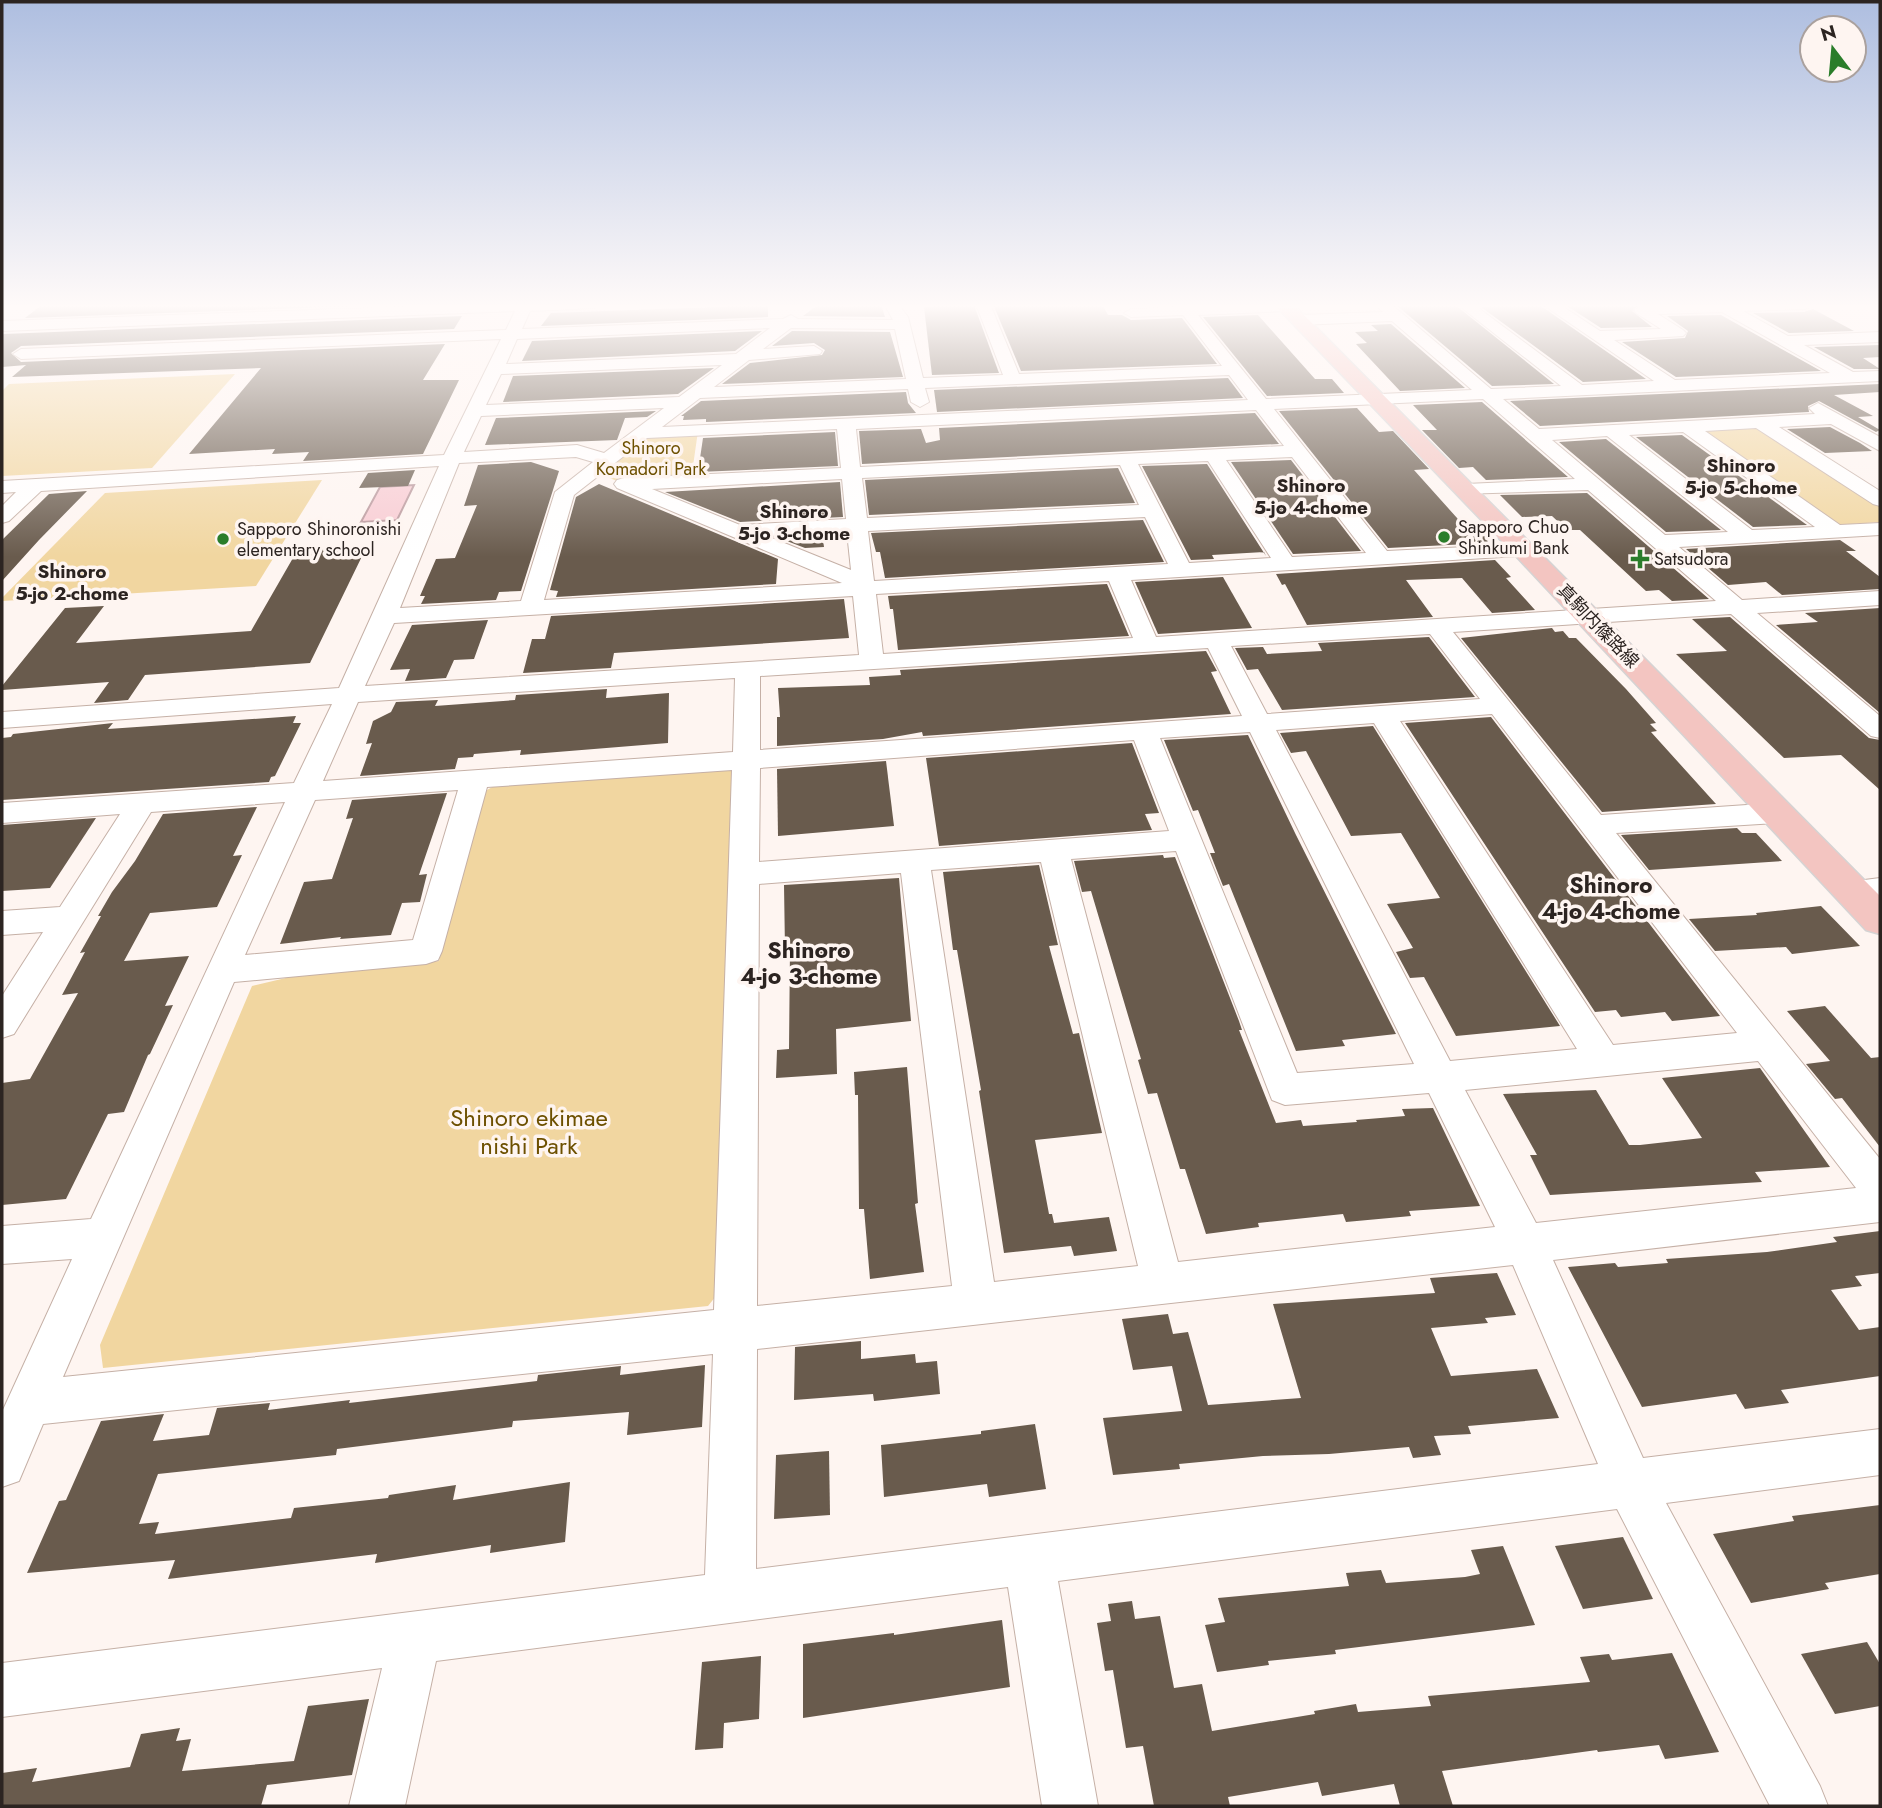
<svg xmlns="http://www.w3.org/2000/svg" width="1882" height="1808" viewBox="0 0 1882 1808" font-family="Jost,'Noto Sans JP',sans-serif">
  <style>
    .green { fill: #f1d6a0 }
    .water { fill: #f8ccd3; stroke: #bb9a9e; stroke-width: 2 }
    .building { fill: #695b4d }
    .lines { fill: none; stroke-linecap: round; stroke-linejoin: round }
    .street-casing { stroke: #c5b0a6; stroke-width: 2 }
    .primary-casing { stroke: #d5d3d3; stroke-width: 3 }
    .street { fill: #fff; fill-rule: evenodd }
    .primary { fill: #f3c5c1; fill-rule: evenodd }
    .poi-dot { fill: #2a7d2a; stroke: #fef5f1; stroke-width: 2.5 }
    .labels { text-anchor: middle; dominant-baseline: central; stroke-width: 7; stroke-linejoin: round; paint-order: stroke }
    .far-park-label { font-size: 18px; fill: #6d5000; stroke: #fef5f1 }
    .far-poi-label { font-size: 18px; fill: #2c2421; stroke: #fef5f1; text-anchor: start }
    .far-street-label { font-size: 18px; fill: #2c2421; stroke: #fef5f1 }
    .far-neighbourhood-label { font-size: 19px; font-weight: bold; fill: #2c2421; stroke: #fef5f1 }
    .neighbourhood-label { font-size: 23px; font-weight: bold; fill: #2c2421; stroke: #fef5f1 }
    .near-park-label { font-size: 24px; fill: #6d5000; stroke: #fef5f1 }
  </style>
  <rect width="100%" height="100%" fill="#fef5f1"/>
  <!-- green -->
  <g class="green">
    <path d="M235,374L152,468L2,476V391L9,384Z"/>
    <path d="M1760,428L1880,506V522L1839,525L1702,429Z"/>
    <path d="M698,431L691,480L624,484L593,471L642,433Z"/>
    <path d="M322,480L256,586L2,601V598L105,493Z"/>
    <path d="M728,769L735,773L720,1291L708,1306L103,1368L100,1345L252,986L290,977L439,961L482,793L494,786Z"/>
  </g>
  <!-- water -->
  <path class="water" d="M414,485L397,520L361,522L380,487Z"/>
  <!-- building -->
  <g class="building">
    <path d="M43,304H414L25,318Z"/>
    <path d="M819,304H842L843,307L881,305L885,317L803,316Z"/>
    <path d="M993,304H1102L1108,315H1122L1131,320L1182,318L1217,364L1021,371Z"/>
    <path d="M1395,304H1454L1554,384L1492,386Z"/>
    <path d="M1564,304H1640L1632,311L1652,327L1601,328Z"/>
    <path d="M768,305V317L541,326L551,313Z"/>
    <path d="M961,305H974L999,373L932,375L924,307Z"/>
    <path d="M1540,305L1541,306L1646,379L1583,382L1481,307Z"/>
    <path d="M1813,309L1854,331L1789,333L1753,313L1804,312Z"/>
    <path d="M1258,315L1315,379H1332L1344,393L1267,396L1203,317Z"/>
    <path d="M1721,315L1821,371L1676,377L1622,342L1685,338L1688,331L1667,316Z"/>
    <path d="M462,316L454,329L21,346L11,353L21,362L445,344L423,380H459L423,454L303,461L309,452L272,454L275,449L189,454L261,368L12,377L26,365L2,367V335L4,334Z"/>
    <path d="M1391,324L1465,388L1400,391L1356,344L1367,343L1355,332L1378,331L1371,325Z"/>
    <path d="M762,331L735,351L522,361L532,341Z"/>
    <path d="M792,331L890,332L903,377L722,384L750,363L822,355L825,350L814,343L772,346Z"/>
    <path d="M1880,345V357L1863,358L1880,369H1854L1814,347Z"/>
    <path d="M714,368L678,394L503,402L513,376Z"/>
    <path d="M1228,378L1243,398L937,412L934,390Z"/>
    <path d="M1880,384V392L1834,395L1873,416L1858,417L1880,430L1876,432L1819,401L1808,406L1809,412L1540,426L1510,401Z"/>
    <path d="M906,392L908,403L916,413L706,422V419L683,420L684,416H681L701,401Z"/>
    <path d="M1482,402L1568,477L1486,480L1473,467L1459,468L1422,430H1437L1413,405Z"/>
    <path d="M1357,408L1379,432L1393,431L1429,469L1414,470L1466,528L1484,527L1488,543L1388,548L1279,411Z"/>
    <path d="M656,411L647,417L625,418L617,440L485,445L496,418Z"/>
    <path d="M1255,413L1279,444L862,464L859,431L921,429L926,443L940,440L939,428Z"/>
    <path d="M1830,427L1860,443L1872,451L1825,453L1787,429Z"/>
    <path d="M835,432L838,466L698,472L703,438Z"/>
    <path d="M1682,435L1807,525L1753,527L1636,437Z"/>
    <path d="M1606,439L1721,530L1666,532L1559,442Z"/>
    <path d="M1291,460L1361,551L1293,554L1231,462Z"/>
    <path d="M531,462L559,471L521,591L499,592L496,600L421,604L425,596H420L436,559L455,558L477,505L464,506L478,465Z"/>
    <path d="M1207,464L1266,556L1264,552L1212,555L1214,559L1191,560L1142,466Z"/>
    <path d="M1118,468L1135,503L869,515L865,480Z"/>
    <path d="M415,470L408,486L359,488L368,473Z"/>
    <path d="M840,482L843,517L740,522L665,492Z"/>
    <path d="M599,484L778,559L776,584L556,597L558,591L550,590L576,497Z"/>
    <path d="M87,491L39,540L2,581V540L49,494Z"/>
    <path d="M1587,493L1709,599L1672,601L1659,590L1646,591L1580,530H1567L1552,516L1522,517L1500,495Z"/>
    <path d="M1143,520L1164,562L885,578L880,552H876L871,533Z"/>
    <path d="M845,535V539L823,540L824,547L805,548L779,538Z"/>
    <path d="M1840,540L1856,551H1846L1880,577V589L1782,595L1766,582L1728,585L1686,549Z"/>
    <path d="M367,546L310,663L145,675L128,700L94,703L109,682L2,690V686L65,608L104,606L76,643L251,631L297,551Z"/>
    <path d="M1495,560L1511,577L1506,578L1535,610L1492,613L1462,578L1406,580L1433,617L1307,625L1285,584L1282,585L1276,574Z"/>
    <path d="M1223,577L1252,628L1158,634L1135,582Z"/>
    <path d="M1107,584L1129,636L898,650L893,609H890L888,596Z"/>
    <path d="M844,599L849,638L614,653L611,668L523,673L532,639H545L551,616Z"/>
    <path d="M1880,608V713L1776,625L1818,622L1805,613Z"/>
    <path d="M1730,617L1869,738L1880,740V790L1841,755L1784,758L1676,654L1727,651L1692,619Z"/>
    <path d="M488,620L474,659L454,660L446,678L405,681L410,669L390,670L412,625Z"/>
    <path d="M1552,628L1555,632L1563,631L1569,638H1576L1626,689L1656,723L1650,724L1657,731L1651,732L1716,804L1602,812L1461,638Z"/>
    <path d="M1429,637L1475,697L1282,710L1258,669L1247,670L1235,648L1263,647L1267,654L1322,651L1318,643Z"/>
    <path d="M1206,651L1217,671L1211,672L1231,714L923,736L922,732L883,739L777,746V717H780L778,688L870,685L869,677L901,675L900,670Z"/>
    <path d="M607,689L606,698L669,693L668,743L520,755L521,750L474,754L473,757L458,758L455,769L360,776L372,743L366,744L373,721L391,712L396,702L438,700L435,706L515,700L516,695Z"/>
    <path d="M296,716L293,723H301L275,776L271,777L269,782L2,800V738L11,737L13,734L113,723L108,729Z"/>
    <path d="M1491,717L1720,1016L1672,1021L1665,1012L1621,1017L1616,1010L1595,1012L1405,723Z"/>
    <path d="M1373,726L1560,1026L1456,1036L1424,977L1410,978L1396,952L1413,948L1387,904L1440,898L1401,833L1351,836L1306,751L1291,753L1280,733Z"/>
    <path d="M1248,735L1296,835L1396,1034L1342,1040L1345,1046L1296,1051L1229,884L1223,886L1210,853H1215L1198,810L1193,811L1164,740Z"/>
    <path d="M1132,743L1159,813L1145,814L1152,830L939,846L926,758Z"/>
    <path d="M886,761L894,826L778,836L777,769Z"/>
    <path d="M447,793L419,875L427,874L420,902L402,903L391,935L340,939L341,937L280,944L304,882L332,879L353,818L346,819L352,800Z"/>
    <path d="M257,807L233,856L242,855L217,907L150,913L124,961L189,956L165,1006L173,1005L150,1054L148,1055L124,1112L108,1114L66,1199L2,1205V1083L30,1079L78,993L62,995L85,952L80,953L101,916H98L112,892L135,861L163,814Z"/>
    <path d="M96,818L50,888L2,891V825Z"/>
    <path d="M1737,828L1742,833H1756L1782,861L1649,870L1621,835Z"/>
    <path d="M1163,855L1164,858L1175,857L1239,1021L1242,1030H1239L1276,1123L1301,1120L1303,1126L1357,1122L1356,1120L1405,1116L1402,1109L1433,1108L1480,1206L1409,1211L1411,1216L1346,1222L1343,1214L1258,1223L1259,1227L1206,1234L1185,1169H1180L1157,1093L1148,1094L1138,1060L1141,1059L1091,891L1082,892L1074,861Z"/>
    <path d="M1039,865L1058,945L1049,946L1073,1034L1079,1033L1102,1133L1035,1140L1049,1214H1052L1054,1223L1109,1217L1117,1251L1074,1256L1071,1246L1004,1253L979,1091L981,1090L957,950H953L943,872Z"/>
    <path d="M899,878L911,1021L836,1029L837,1074L776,1078L777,1050L789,1049L790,949L785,950L784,885Z"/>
    <path d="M1821,906L1860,946L1792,954L1786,947L1715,951L1689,919L1757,915L1756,913Z"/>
    <path d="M1825,1006L1871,1058L1880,1057V1147L1842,1098L1835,1099L1806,1064L1830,1061L1787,1011Z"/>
    <path d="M907,1067L918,1203L915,1204L924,1272L870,1279L864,1209H859L858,1095H855L854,1072Z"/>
    <path d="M1760,1068L1830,1167L1755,1172L1762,1182L1550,1195L1530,1155H1537L1503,1094L1596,1090L1629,1145H1640L1702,1138L1662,1078Z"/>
    <path d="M1880,1231V1273L1855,1276L1862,1286L1831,1290L1859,1330L1880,1327V1376L1781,1390L1789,1403L1745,1409L1736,1394L1642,1407L1568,1267L1615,1263L1618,1267L1668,1263L1666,1259L1767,1252L1837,1242L1833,1237Z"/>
    <path d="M1497,1273L1516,1315L1485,1318L1488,1323L1431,1328L1451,1376L1537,1369L1559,1418L1468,1426L1471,1434L1434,1436L1441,1455L1413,1458L1409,1447L1329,1454L1263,1456L1179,1464L1180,1469L1113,1475L1103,1418L1182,1411L1172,1366L1133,1370L1122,1319L1168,1314L1173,1334L1188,1332L1208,1405L1301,1398L1273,1304L1435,1293L1430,1278Z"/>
    <path d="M861,1341V1359L915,1354L916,1363L937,1361L940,1394L874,1401L873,1394L794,1400L795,1347Z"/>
    <path d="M705,1365L702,1427L627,1435L629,1412L513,1421L512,1427L337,1449L336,1455L158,1474L139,1524L159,1522L155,1534L291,1518L294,1508L388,1498L389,1495L456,1485L453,1500L570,1482L565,1542L490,1553L491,1545L375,1563L377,1554L168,1579L175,1560L27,1573L59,1501L66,1500L101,1421L164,1414L153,1441L209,1435L217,1408L270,1403L268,1410L350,1400L349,1403L537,1381L538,1375L621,1366L620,1375Z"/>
    <path d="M1035,1424L1046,1489L989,1497L987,1484L884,1497L881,1445L981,1434V1431Z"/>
    <path d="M829,1451L830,1515L774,1519L776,1455Z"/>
    <path d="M1880,1505V1574L1825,1583L1829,1589L1751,1603L1713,1534L1794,1521L1792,1516Z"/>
    <path d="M1623,1537L1653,1599L1583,1609L1555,1546Z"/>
    <path d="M1503,1546L1535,1625L1335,1650L1336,1654L1268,1661L1269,1665L1217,1672L1205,1625L1225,1622L1218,1598L1349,1586L1346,1573L1381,1570L1386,1583L1465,1577L1480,1574L1471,1550Z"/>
    <path d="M1132,1601L1135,1619L1160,1616L1174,1688L1202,1684L1212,1731L1315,1714L1314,1711L1356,1704L1358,1712L1431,1706L1428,1696L1590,1682L1580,1657L1609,1654L1612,1660L1672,1653L1719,1752L1665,1759L1659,1745L1598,1752L1597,1750L1442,1771L1453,1806H1400L1394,1784L1322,1796L1318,1782L1228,1797L1230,1806H1154L1143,1746L1126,1748L1113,1670L1105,1671L1097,1623L1111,1621L1108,1604Z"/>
    <path d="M1002,1620L1010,1687L803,1718V1644L894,1633V1635Z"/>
    <path d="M1867,1642L1880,1664V1706L1835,1714L1801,1654Z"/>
    <path d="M761,1656L759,1719L724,1723L723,1748L695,1750L702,1662Z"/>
    <path d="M369,1699L352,1775L267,1785L261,1806H2V1773L37,1768L32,1782L130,1767L141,1734L180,1728L176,1741L191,1739L182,1771L294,1761L308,1706Z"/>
  </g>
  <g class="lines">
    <!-- street casing -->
    <g class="street-casing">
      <g id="street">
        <path d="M481,304H601L594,308L530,311L522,329L783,319L791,315L798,319L893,320L886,307L888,304H898L908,317L923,378L1003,375L976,304H990L1019,374L1222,366L1183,315L1131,317L1124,313L1131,309L1177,307L1175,304H1189L1191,306L1292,304L1294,307L1287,311L1198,315L1266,399L1472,390L1392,321L1300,325L1292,320L1300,315L1383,312L1375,304H1391L1491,389L1561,386L1457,304H1473L1582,385L1654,381L1542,304H1559L1600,331L1661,329L1636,313L1634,310L1641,306L1810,304L1809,308L1804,309L1743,311L1788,336L1880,332V342L1804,345L1853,372L1880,371V381L1503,399L1539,429L1815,414L1809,408L1818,403L1880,437V451L1831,424L1779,427L1880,491V506L1873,504L1756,428L1705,431L1840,525L1880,523V535L1679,547L1742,600L1880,591V605L1757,613L1880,716V738L1871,736L1731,614L1453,632L1601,815L1776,803L1786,806L1790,813L1786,820L1776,823L1616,833L1880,1159V1222L1553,1260L1643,1458L1880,1429V1475L1666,1503L1820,1786L1828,1806H1770L1617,1509L1058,1581L1098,1806H1042L1008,1587L436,1661L405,1806H349L382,1668L2,1717V1663L705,1575L713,1354L43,1424L19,1481L2,1487V1412L72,1259L2,1264V1226L91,1219L285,802L151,812L14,1034L2,1038V996L43,932L2,935V911L60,907L120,814L2,823V803L294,783L332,704L2,728V712L339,688L439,466L41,491L9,521L2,523V506L16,492L2,493V481L444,455L501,339L21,359L13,354L21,349L506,330L515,311L2,331V321ZM1722,312L1830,373L1675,380L1614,340L1683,336L1686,333L1683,330L1658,314ZM770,328L736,354L506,364L517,339ZM791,328L895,329L906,379L714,387L749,360L820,354L822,351L814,346L763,349ZM722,365L679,397L486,405L501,374ZM1229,375L1248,400L662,427L700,398L908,389L911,402L920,407L929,402L925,388ZM1483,399L1575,479L1466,484L1459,486L1456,490L1459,494L1588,490L1716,601L1156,637L1131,580L1533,555L1536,550L1533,545L1525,544L1387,551L1274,409ZM664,408L604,453L577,445L464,452L481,416ZM1256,410L1284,446L860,467L856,429ZM837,429L841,468L624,478L617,480L614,484L617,488L842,583L544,600L574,495L647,438ZM1683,432L1815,527L1752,530L1629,435ZM1607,436L1728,532L1665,535L1552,440ZM576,457L593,462L555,492L521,601L400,608L459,463ZM1292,457L1366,553L1292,557L1226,460ZM1208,461L1271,558L1189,563L1138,464ZM1120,465L1139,505L867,518L862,478ZM842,479L846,519L740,525L652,489ZM1145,517L1168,564L874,581L868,531ZM847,532L851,570L767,536ZM1109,581L1133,638L883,654L876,594ZM853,596L859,655L365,686L394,623ZM1430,634L1480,699L1267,714L1231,646ZM1208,648L1242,716L760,750V676ZM735,678L733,752L323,781L358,702ZM1492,714L1737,1033L1613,1045L1400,721ZM1374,723L1577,1049L1450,1061L1276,730ZM1250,732L1414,1064L1297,1073L1160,738ZM1134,740L1169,831L759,862L760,768ZM732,770L714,1310L63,1377L234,982L426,964L438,960L442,951L487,787ZM458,790L413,940L245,955L315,800ZM1176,851L1272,1100L1285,1105L1429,1093L1495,1227L1178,1262L1071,859ZM1041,862L1138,1266L994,1282L931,870ZM901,873L952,1286L757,1306L759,884ZM1758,1061L1856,1188L1536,1223L1465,1090ZM1513,1265L1598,1464L756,1569L757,1349Z"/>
        <path d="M1880,878V900L1852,902L1841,899L1836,891L1841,883Z"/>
      </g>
    </g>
    <!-- primary casing -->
    <g class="primary-casing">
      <path id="primary" d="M1274,304H1293L1880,896V934L1866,930L1516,556Z"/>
    </g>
    <!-- street -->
    <use href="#street" class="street"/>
    <!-- primary -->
    <use href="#primary" class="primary"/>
  </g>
  <!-- sky -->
  <linearGradient id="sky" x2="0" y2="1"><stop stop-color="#aebee0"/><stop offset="0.55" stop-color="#fffaf9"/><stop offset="1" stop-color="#fffaf9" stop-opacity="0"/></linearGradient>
  <rect width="1882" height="557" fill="url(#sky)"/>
  <!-- markers -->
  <g class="poi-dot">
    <circle cx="1444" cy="537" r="7"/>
    <circle cx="223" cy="539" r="7"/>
    <path d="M1636.5 548.5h7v7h7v7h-7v7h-7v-7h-7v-7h7z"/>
  </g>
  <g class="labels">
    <!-- far-park labels -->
    <g class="far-park-label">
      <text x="651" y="448">Shinoro<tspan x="651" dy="21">Komadori Park</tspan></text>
    </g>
    <!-- far-poi labels -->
    <g class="far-poi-label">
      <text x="1458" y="527">Sapporo Chuo<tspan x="1458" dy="21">Shinkumi Bank</tspan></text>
      <text x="237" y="529">Sapporo Shinoronishi<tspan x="237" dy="21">elementary school</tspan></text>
      <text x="1654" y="559">Satsudora</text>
    </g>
    <!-- far-street labels -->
    <g class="far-street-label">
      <text transform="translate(1598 626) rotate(46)">真駒内篠路線</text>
    </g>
    <!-- far-neighbourhood labels -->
    <g class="far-neighbourhood-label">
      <text x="1741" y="465">Shinoro<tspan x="1741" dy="22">5-jo 5-chome</tspan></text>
      <text x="1311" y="485">Shinoro<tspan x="1311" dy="22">5-jo 4-chome</tspan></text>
      <text x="794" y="511">Shinoro<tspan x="794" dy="22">5-jo 3-chome</tspan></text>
      <text x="72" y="571">Shinoro<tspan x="72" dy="22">5-jo 2-chome</tspan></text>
    </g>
    <!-- neighbourhood labels -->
    <g class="neighbourhood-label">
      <text x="1611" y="885">Shinoro<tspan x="1611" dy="26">4-jo 4-chome</tspan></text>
      <text x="809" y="950">Shinoro<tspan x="809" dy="26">4-jo 3-chome</tspan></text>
    </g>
    <!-- near-park labels -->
    <g class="near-park-label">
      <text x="529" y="1117">Shinoro ekimae<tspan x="529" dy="28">nishi Park</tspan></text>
    </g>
  </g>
  <!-- border -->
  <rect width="1882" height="1808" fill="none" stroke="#2c2421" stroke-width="7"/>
  <!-- north arrow -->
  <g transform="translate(1833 49) rotate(344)"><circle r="33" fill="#fef5f1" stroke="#aaa19e" stroke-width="2"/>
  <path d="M0-5L12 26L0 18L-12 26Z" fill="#2a7d2a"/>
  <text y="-10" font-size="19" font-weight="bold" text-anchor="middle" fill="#2c2421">N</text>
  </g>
</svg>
